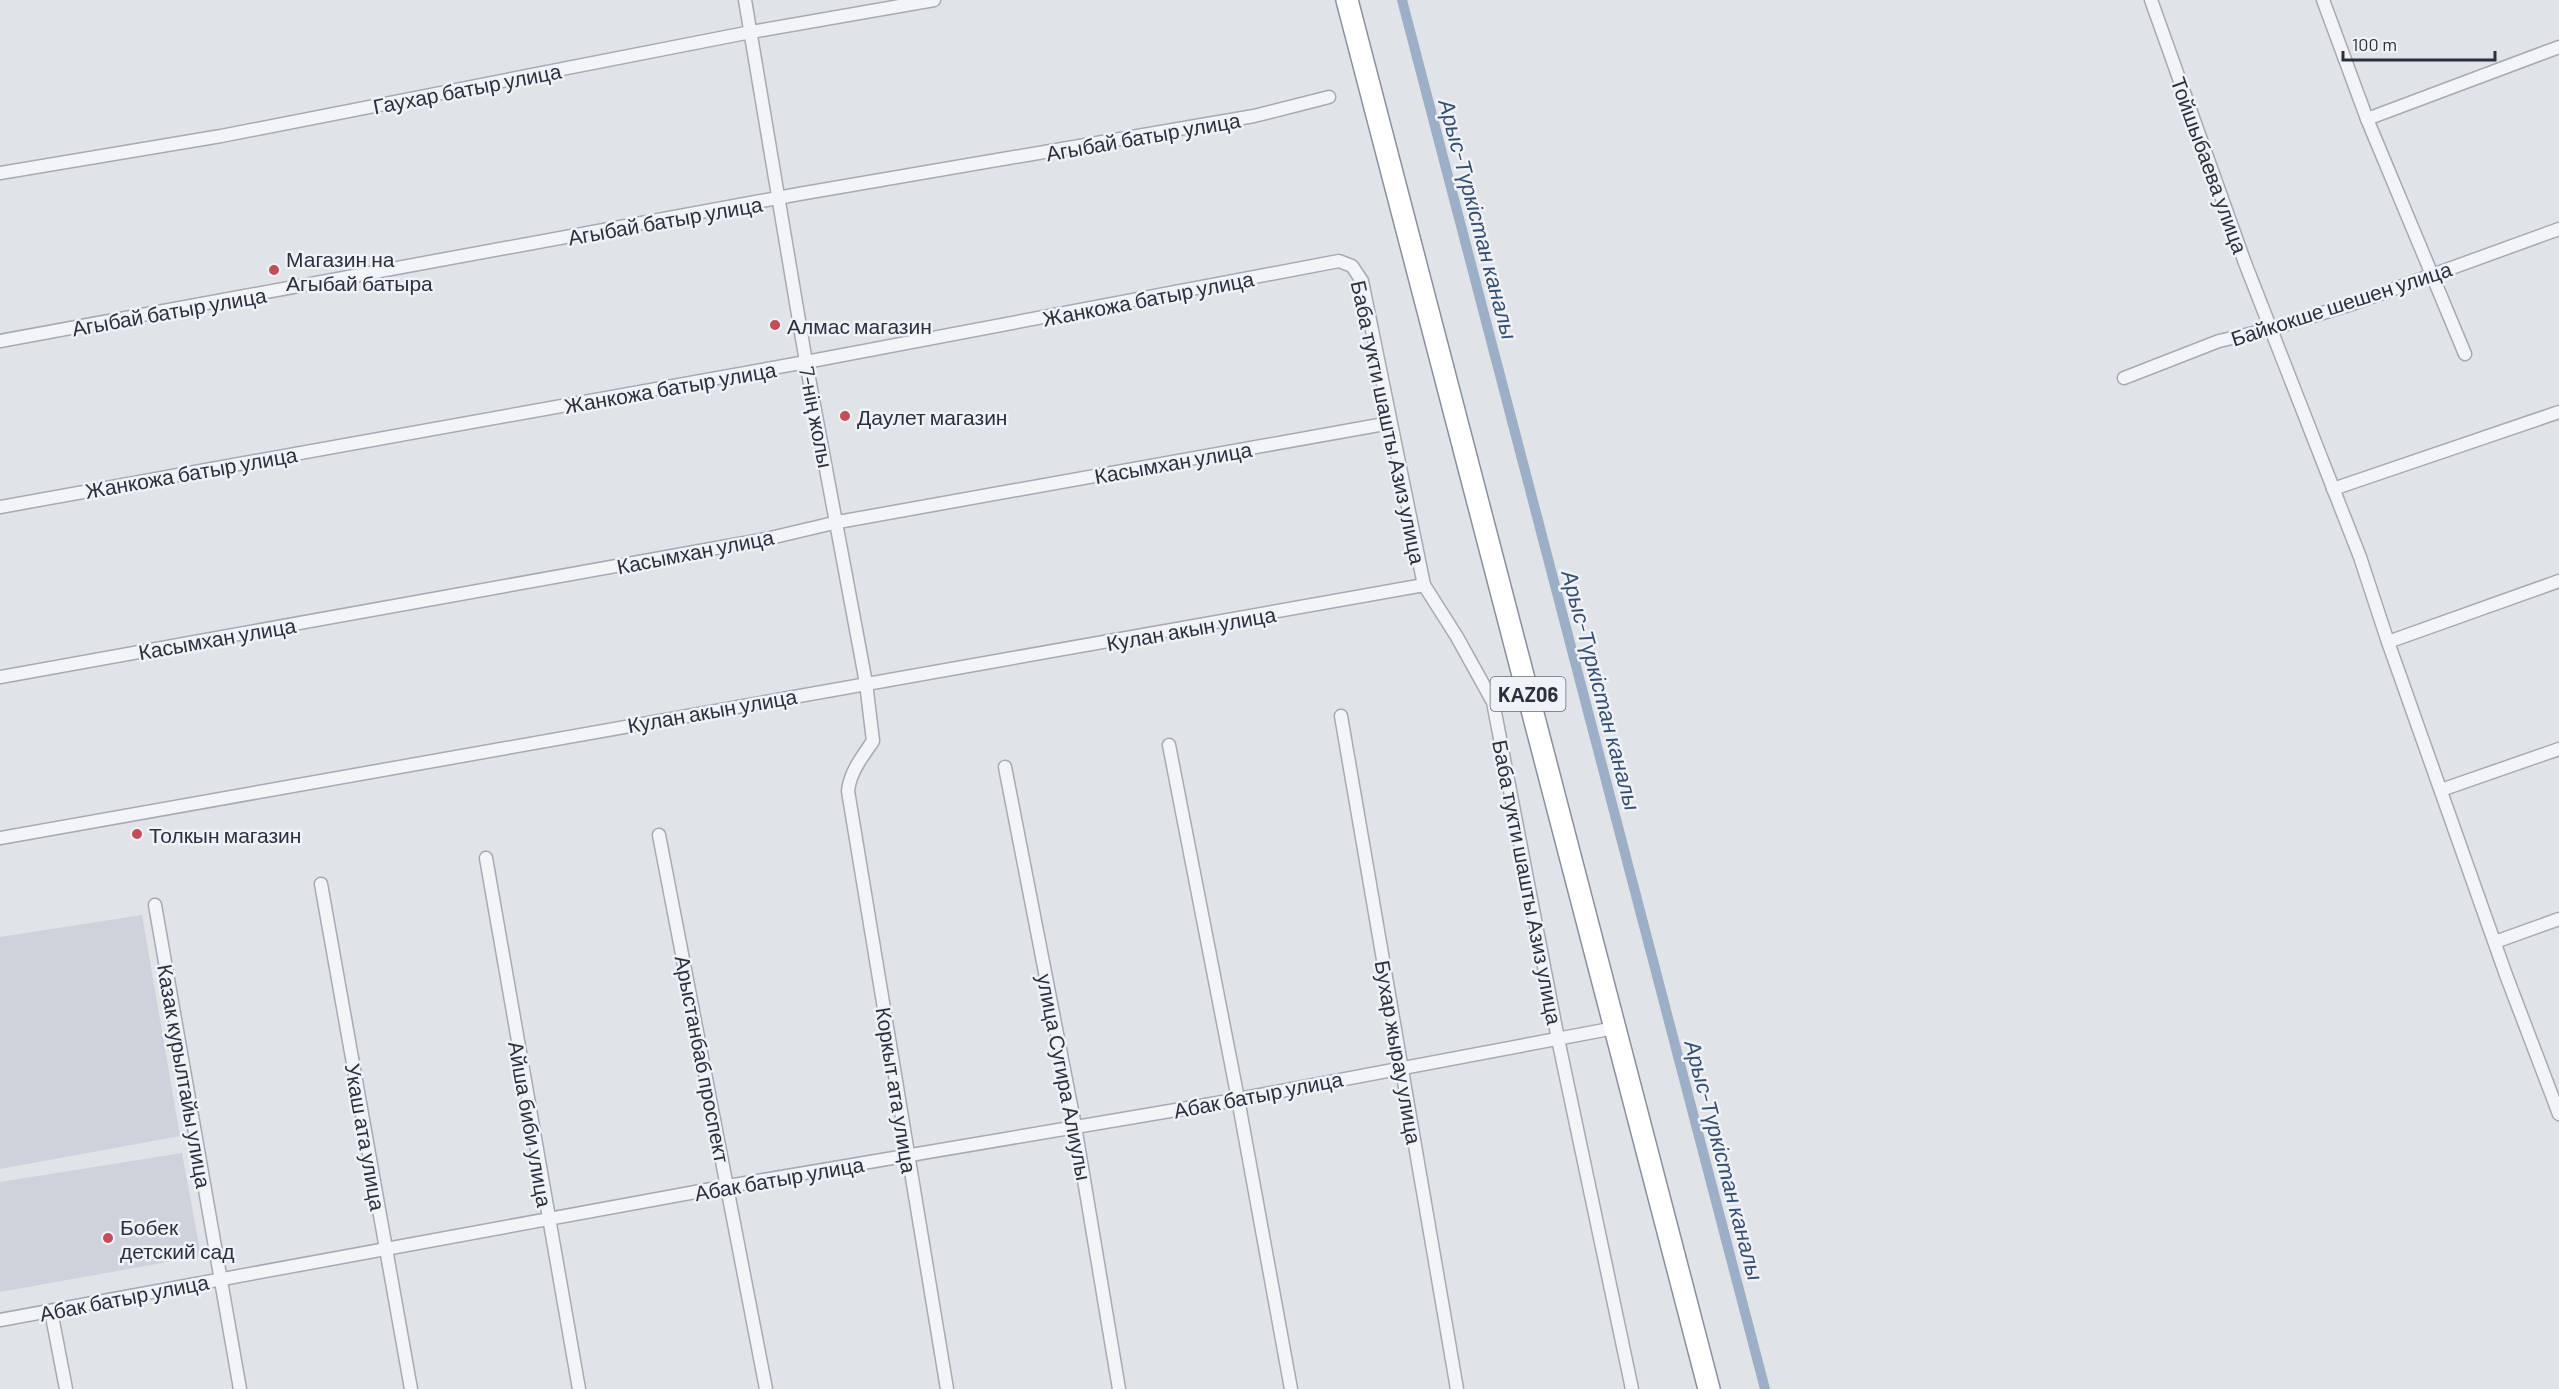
<svg xmlns="http://www.w3.org/2000/svg" width="2559" height="1389" viewBox="0 0 2559 1389" font-family="Barlow,sans-serif">
  <style>
    .built { fill: #ced2da }
    .lines { fill: none; stroke-linecap: round; stroke-linejoin: round }
    .canal { stroke: #9dafc6; stroke-width: 10 }
    .street-casing { stroke: #a6aab2; stroke-width: 15 }
    .highway-casing { stroke: #88909e; stroke-width: 24 }
    .street { stroke: #f2f4f7; stroke-width: 12 }
    .highway { stroke: #fff; stroke-width: 21 }
    .poi-dot { fill: #c54d5a; stroke: #eff2f6; stroke-width: 2 }
    .labels { text-anchor: middle; dominant-baseline: central; stroke-width: 5; stroke-linejoin: round; paint-order: stroke }
    .shield { fill: #eff2f6; stroke: #656a75; stroke-width: 1.5 }
    .shield-label { font-size: 20px; font-weight: bold; fill: #2a303e }
    .street-label { font-size: 21px; fill: #2a303e; stroke: #eff2f6 }
    .poi-label { font-size: 21px; fill: #2a303e; stroke: #eff2f6; text-anchor: start }
    .water-label { font-size: 22px; font-style: italic; fill: #364e70; stroke: #eff2f6 }
  </style>
  <rect width="100%" height="100%" fill="#e0e3e8"/>
  <!-- built -->
  <g class="built">
    <path d="M142,915L180,1136L0,1169V937Z"/>
    <path d="M182,1153L201,1256L0,1292V1182Z"/>
  </g>
  <g class="lines">
    <!-- canal -->
    <path class="canal" d="M1402,0L1765,1389"/>
    <!-- street casing -->
    <g class="street-casing">
      <g id="street">
        <path d="M745,0L806,362L866,683L873,741C862,757 850,772 848,791L947,1389"/>
        <path d="M2151,0L2245,263L2360,557L2388,642L2506,975L2559,1114"/>
        <path d="M2323,0L2367,119L2465,354"/>
        <path d="M2367,119L2559,47"/>
        <path d="M0,173L221,136L751,32L934,0"/>
        <path d="M0,341L799,194L1254,116L1329,97"/>
        <path d="M2124,378L2219,341L2271,329L2355,303L2559,229"/>
        <path d="M2333,489L2559,412"/>
        <path d="M0,507L806,362L1339,261L1352,266L1362,281L1424,585L1457,637L1493,702L1558,1039L1632,1389"/>
        <path d="M2388,642L2559,581"/>
        <path d="M0,677L766,539L838,522L1390,423"/>
        <path d="M1341,716L1457,1389"/>
        <path d="M1169,745L1238,1099L1291,1389"/>
        <path d="M1005,767L1075,1126L1119,1389"/>
        <path d="M2441,790L2559,749"/>
        <path d="M659,835L766,1389"/>
        <path d="M0,838L1424,585"/>
        <path d="M486,858L579,1389"/>
        <path d="M321,884L411,1389"/>
        <path d="M155,905L240,1389"/>
        <path d="M2495,942L2559,919"/>
        <path d="M51,1311L66,1389"/>
        <path d="M0,1320L728,1186L1223,1102L1615,1028"/>
      </g>
    </g>
    <!-- highway casing -->
    <g class="highway-casing">
      <path id="highway" d="M1347,0L1709,1389"/>
    </g>
    <!-- street -->
    <use href="#street" class="street"/>
    <!-- highway -->
    <use href="#highway" class="highway"/>
  </g>
  <!-- markers -->
  <g class="poi-dot">
    <circle cx="274" cy="270" r="6"/>
    <circle cx="775" cy="325" r="6"/>
    <circle cx="845" cy="416" r="6"/>
    <circle cx="137" cy="834" r="6"/>
    <circle cx="108" cy="1238" r="6"/>
  </g>
  <g class="labels">
    <!-- shield labels -->
    <rect class="shield" x="1490.5" y="677" width="75" height="34" rx="4.5"/>
    <g class="shield-label">
      <text x="1528" y="694">KАZ06</text>
    </g>
    <!-- street labels -->
    <g class="street-label">
      <text transform="translate(467 88) rotate(-11)">Гаухар батыр улица</text>
      <text transform="translate(1143 136) rotate(-10)">Агыбай батыр улица</text>
      <text transform="translate(2210 165) rotate(70)">Тойшыбаева улица</text>
      <text transform="translate(665 220) rotate(-10)">Агыбай батыр улица</text>
      <text transform="translate(1148 298) rotate(-11)">Жанкожа батыр улица</text>
      <text transform="translate(2341 303) rotate(-18)">Байкокше шешен улица</text>
      <text transform="translate(169 311) rotate(-10)">Агыбай батыр улица</text>
      <text transform="translate(670 387) rotate(-10)">Жанкожа батыр улица</text>
      <text transform="translate(817 417) rotate(79)">7-нің жолы</text>
      <text transform="translate(1389 422) rotate(78)">Баба тукти шашты Азиз улица</text>
      <text transform="translate(1173 462) rotate(-10)">Касымхан улица</text>
      <text transform="translate(191 472) rotate(-10)">Жанкожа батыр улица</text>
      <text transform="translate(695 551) rotate(-11)">Касымхан улица</text>
      <text transform="translate(1191 628) rotate(-10)">Кулан акын улица</text>
      <text transform="translate(217 638) rotate(-10)">Касымхан улица</text>
      <text transform="translate(712 710) rotate(-10)">Кулан акын улица</text>
      <text transform="translate(1528 882) rotate(79)">Баба тукти шашты Азиз улица</text>
      <text transform="translate(1399 1052) rotate(80)">Бухар жырау улица</text>
      <text transform="translate(703 1059) rotate(79)">Арыстанбаб проспект</text>
      <text transform="translate(185 1076) rotate(80)">Казак курылтайы улица</text>
      <text transform="translate(1065 1077) rotate(79)">улица Сугира Алиулы</text>
      <text transform="translate(897 1090) rotate(81)">Коркыт ата улица</text>
      <text transform="translate(1258 1094) rotate(-11)">Абак батыр улица</text>
      <text transform="translate(531 1124) rotate(80)">Айша биби улица</text>
      <text transform="translate(366 1137) rotate(80)">Укаш ата улица</text>
      <text transform="translate(779 1178) rotate(-10)">Абак батыр улица</text>
      <text transform="translate(124 1297) rotate(-11)">Абак батыр улица</text>
    </g>
    <!-- poi labels -->
    <g class="poi-label">
      <text x="286" y="258">Магазин на<tspan x="286" dy="24">Агыбай батыра</tspan></text>
      <text x="787" y="325">Алмас магазин</text>
      <text x="857" y="416">Даулет магазин</text>
      <text x="149" y="834">Толкын магазин</text>
      <text x="120" y="1226">Бобек<tspan x="120" dy="24">детский сад</tspan></text>
    </g>
    <!-- water labels -->
    <g class="water-label">
      <text transform="translate(1479 219) rotate(75)">Арыс-Түркістан каналы</text>
      <text transform="translate(1602 690) rotate(75)">Арыс-Түркістан каналы</text>
      <text transform="translate(1725 1160) rotate(75)">Арыс-Түркістан каналы</text>
    </g>
  </g>
  <!-- scale -->
  <path d="M2343 51v9h152v-9" fill="none" stroke="#2a303e" stroke-width="3"/>
  <text x="2352" y="51" font-size="18" fill="#2a303e" stroke="#eff2f6" stroke-width="4.5" paint-order="stroke">100 m</text>
</svg>
